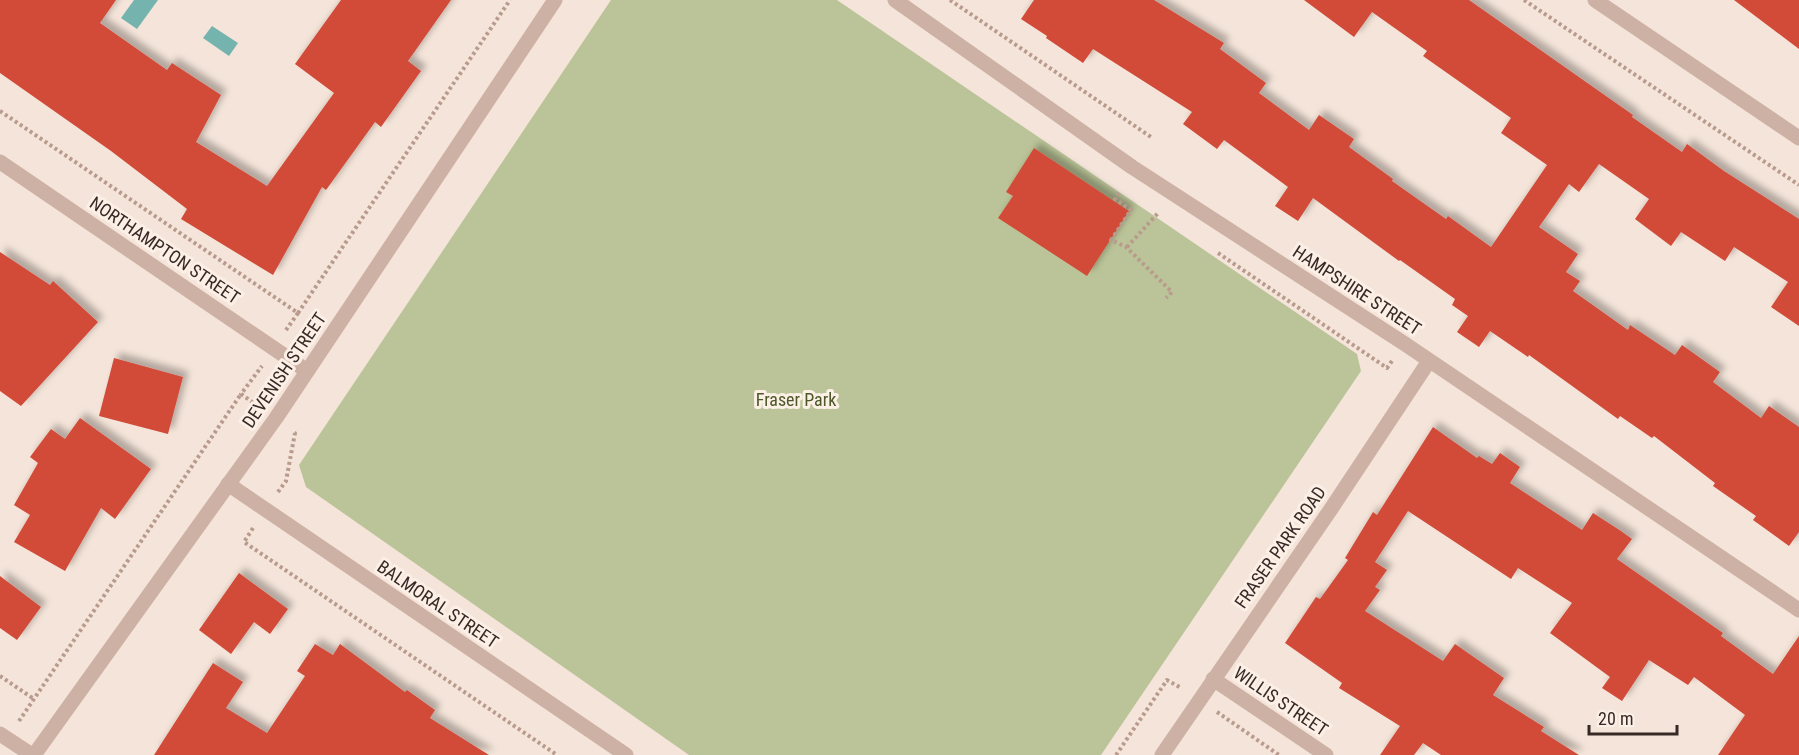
<svg xmlns="http://www.w3.org/2000/svg" width="1799" height="755" viewBox="0 0 1799 755" font-family="'Roboto Condensed',sans-serif">
  <style>
    .green { fill: #bbc498 }
    .water { fill: #75b4ae }
    .building { fill: #d14b39; filter: url(#shadow) }
    .lines { fill: none; stroke-linecap: round; stroke-linejoin: round }
    .path { stroke: #b99b8e; stroke-width: 4; stroke-dasharray: 3 3; stroke-linecap: butt }
    .street { stroke: #cdb1a4; stroke-width: 15 }
    .labels { text-anchor: middle; dominant-baseline: central; stroke-width: 6; stroke-linejoin: round; paint-order: stroke }
    .street-label { font-size: 18px; fill: #372926; stroke: #fbefe6 }
    .park-label { font-size: 18px; fill: #4c5828; stroke: #fbefe6 }
  </style>
  <defs>
    <filter id="shadow"><feDropShadow dx="5.5" dy="-5.5" stdDeviation="3" flood-color="#0004"/></filter>
  </defs>
  <rect width="100%" height="100%" fill="#f4e4d9"/>
  <!-- green -->
  <path class="green" d="M611,0H837L1357,354L1361,371L1101,755H689L306,487L299,465Z"/>
  <!-- water -->
  <g class="water">
    <path d="M134,0H158L137,29L121,18Z"/>
    <path d="M212,26L238,43L229,56L203,38Z"/>
  </g>
  <!-- building -->
  <g class="building">
    <path d="M0,0H116L100,23L167,70L172,63L221,95L196,142L267,186L334,93L295,64L341,0H451L408,61L421,71L381,127L375,122L326,190L322,187L273,275L181,219L187,209L111,151L0,73Z"/>
    <path d="M1034,0H1154L1224,43L1220,49L1266,83L1259,93L1309,130L1319,115L1354,139L1349,147L1393,179L1392,181L1446,219L1448,216L1491,247L1547,165L1501,133L1511,118L1423,56L1427,51L1372,12L1354,37L1304,0H1469L1633,115L1632,117L1682,152L1687,144L1724,171L1799,219V326L1771,307L1788,282L1734,247L1725,261L1681,232L1671,246L1635,219L1649,199L1599,164L1579,192L1569,184L1539,227L1578,254L1566,272L1580,281L1573,291L1628,330L1630,325L1675,355L1682,345L1720,372L1713,382L1761,418L1769,406L1799,427V532L1789,546L1753,520L1756,516L1713,486L1715,483L1654,436L1652,438L1620,416L1618,419L1529,355L1528,357L1490,331L1479,347L1457,332L1468,316L1452,305L1455,299L1400,260L1399,261L1313,198L1298,221L1275,206L1288,187L1224,140L1217,149L1183,124L1192,112L1093,49L1083,63L1046,38L1047,36L1021,19Z"/>
    <path d="M1734,0H1799V49Z"/>
    <path d="M1034,148L1129,211L1087,276L998,218L1013,196L1006,192Z"/>
    <path d="M0,252L50,285L53,281L98,322L21,406L0,391Z"/>
    <path d="M114,358L183,377L168,434L99,416Z"/>
    <path d="M80,418L151,469L115,519L101,508L65,571L14,542L30,515L14,505L38,463L30,457L51,429L65,439Z"/>
    <path d="M1433,427L1477,458L1479,456L1492,464L1500,453L1520,467L1510,483L1582,530L1593,513L1621,531L1632,539L1617,559L1723,633L1721,636L1773,674L1799,636V755H1718L1745,715L1694,677L1688,685L1649,660L1622,701L1602,688L1610,677L1550,633L1572,603L1518,568L1511,579L1408,511L1375,562L1387,570L1375,587L1380,590L1365,611L1443,661L1455,644L1504,678L1493,695L1544,727L1541,731L1579,755H1441L1423,743L1414,755H1380L1400,726L1339,688L1342,683L1285,643L1316,597L1320,599L1348,560L1345,558L1373,512L1377,515Z"/>
    <path d="M239,573L288,609L270,634L254,622L231,654L199,630Z"/>
    <path d="M0,576L41,607L17,640L0,628Z"/>
    <path d="M315,644L333,655L340,644L405,692L407,690L435,710L430,718L489,755H154L213,663L243,682L226,708L267,733L305,676L297,671Z"/>
  </g>
  <g class="lines">
    <!-- path -->
    <g class="path">
      <path d="M950,0L1151,137"/>
      <path d="M1524,0L1799,185"/>
      <path d="M0,111L298,313L286,330"/>
      <path d="M1119,193L1115,199L1131,210L1111,240L1126,247L1172,292L1166,298"/>
      <path d="M1127,247L1159,212"/>
      <path d="M1218,253L1387,368L1392,361"/>
      <path d="M298,313L510,0"/>
      <path d="M258,406L241,394L262,366"/>
      <path d="M278,492L286,481L295,433L293,432"/>
      <path d="M253,528L244,542L557,755"/>
      <path d="M0,676L34,699"/>
      <path d="M1217,712L1279,755"/>
      <path d="M19,721L241,394"/>
      <path d="M1116,755L1167,680L1181,688"/>
    </g>
    <!-- street -->
    <g class="street">
      <path d="M895,0L1132,167L1405,344L1799,610"/>
      <path d="M1595,0L1799,138"/>
      <path d="M0,162L307,371"/>
      <path d="M228,484L626,755"/>
      <path d="M1213,679L1326,755"/>
      <path d="M0,734L32,755"/>
      <path d="M34,755L276,418L555,0"/>
      <path d="M1162,755L1331,509L1429,361"/>
    </g>
  </g>
  <g class="labels">
    <!-- street labels -->
    <g class="street-label">
      <text transform="translate(165 250) rotate(34)">NORTHAMPTON STREET</text>
      <text transform="translate(1357 290) rotate(33)">HAMPSHIRE STREET</text>
      <text transform="translate(284 370) rotate(-56)">DEVENISH STREET</text>
      <text transform="translate(1280 547) rotate(-55)">FRASER PARK ROAD</text>
      <text transform="translate(438 604) rotate(34)">BALMORAL STREET</text>
      <text transform="translate(1281 701) rotate(34)">WILLIS STREET</text>
    </g>
    <!-- park labels -->
    <g class="park-label">
      <text x="796" y="399">Fraser Park</text>
    </g>
  </g>
  <!-- scale -->
  <path d="M1589 725v9h88v-9" fill="none" stroke="#372926" stroke-width="3"/>
  <text x="1598" y="725" font-size="18" fill="#372926" stroke="#fbefe6" stroke-width="4.5" paint-order="stroke">20 m</text>
</svg>
